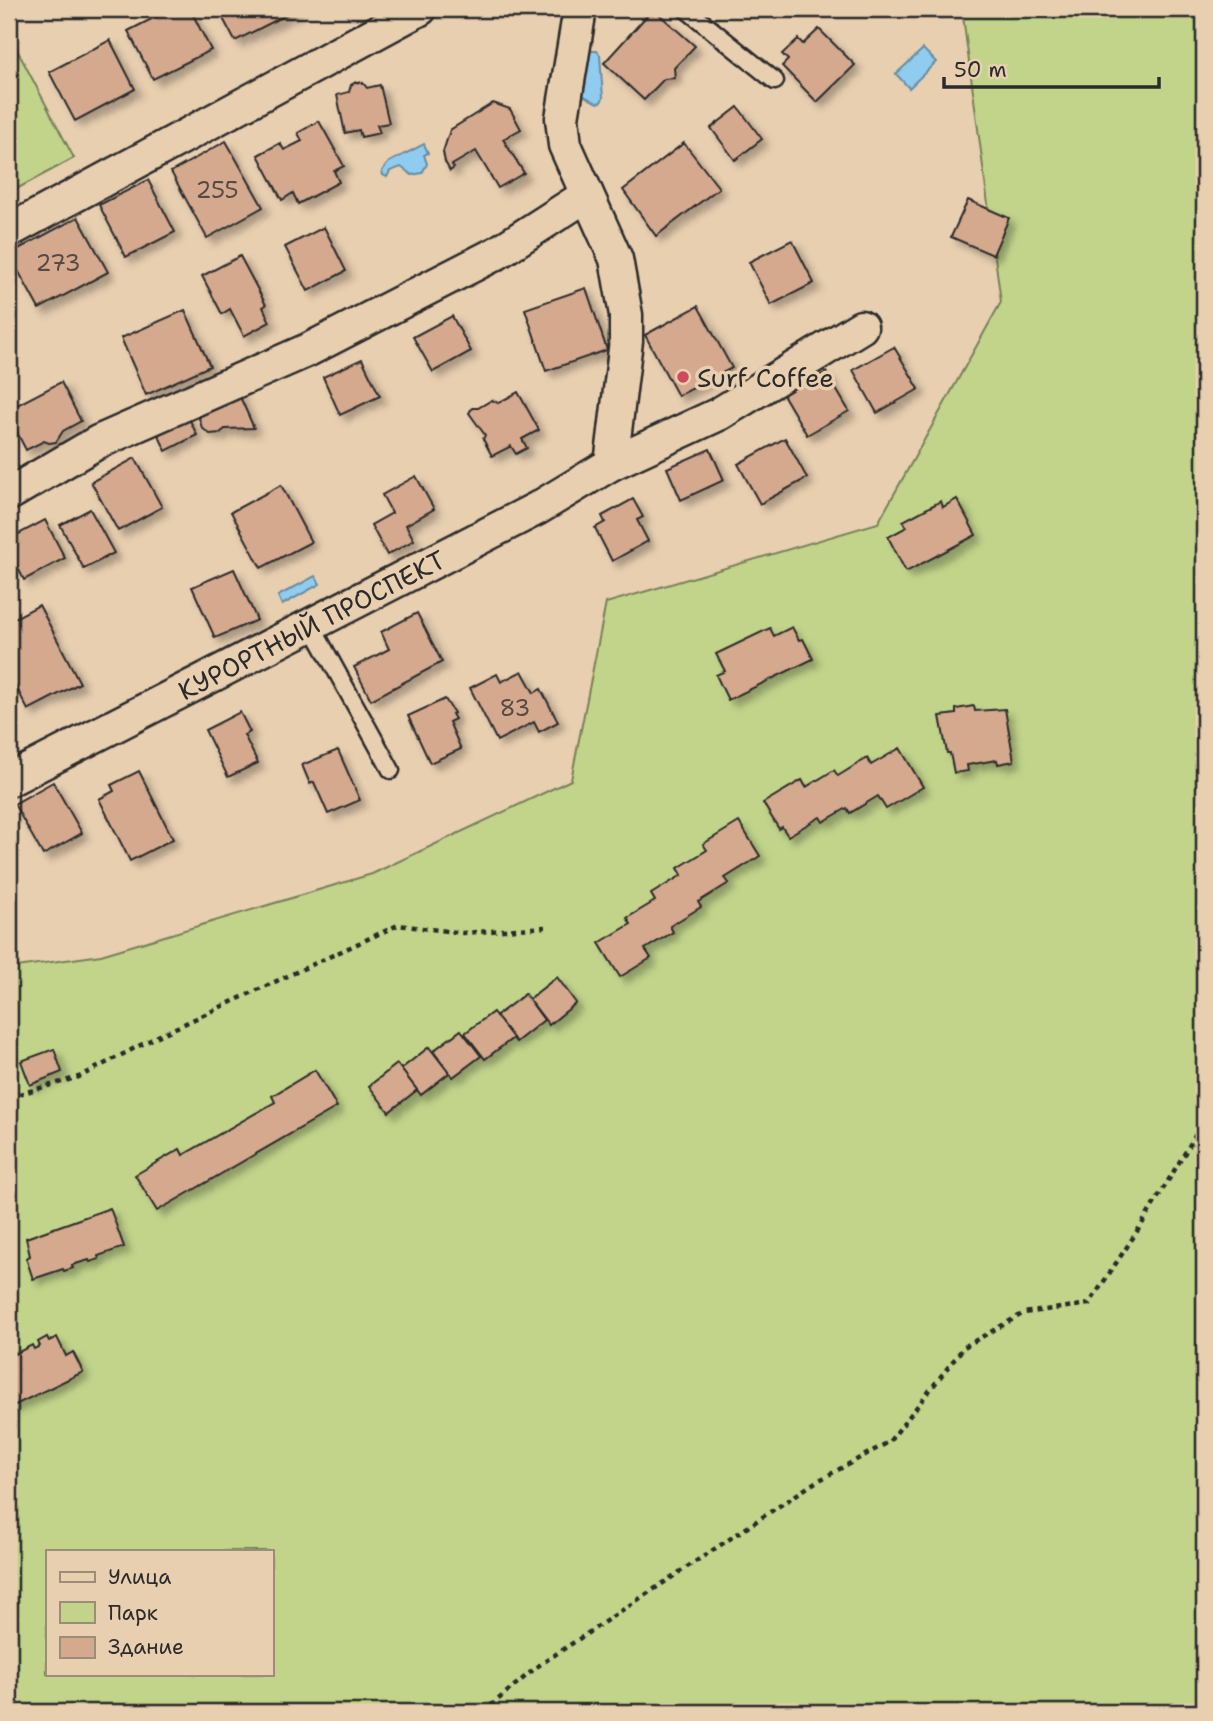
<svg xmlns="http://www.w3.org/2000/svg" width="1213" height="1721" viewBox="0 0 1213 1721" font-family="'Shantell Sans',sans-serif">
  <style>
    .green { fill: #c1d48a; stroke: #76805a; stroke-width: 2; fill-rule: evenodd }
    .water { fill: #90ccf0; stroke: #688ca1; stroke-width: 2 }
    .building { fill: #d4a98e; stroke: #2b2b2b; stroke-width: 2; filter: url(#shadow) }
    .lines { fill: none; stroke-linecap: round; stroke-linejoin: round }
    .lane-casing { stroke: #2b2b2b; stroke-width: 21 }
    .street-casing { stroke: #2b2b2b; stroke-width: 37 }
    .path { stroke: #2b2b2b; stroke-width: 4.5; stroke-dasharray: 5 5; stroke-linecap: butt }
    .lane { stroke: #e8cfb0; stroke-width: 16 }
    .street { stroke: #e8cfb0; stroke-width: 32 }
    .poi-dot { fill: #d1495b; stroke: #e8cfb0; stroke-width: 2.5 }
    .labels { text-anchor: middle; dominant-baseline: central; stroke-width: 7; stroke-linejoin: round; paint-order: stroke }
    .number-label { font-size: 23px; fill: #554a44 }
    .poi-label { font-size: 26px; fill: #2b2b2b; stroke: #e8cfb0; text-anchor: start }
    .street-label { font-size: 26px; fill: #2b2b2b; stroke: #e8cfb0 }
  </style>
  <defs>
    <filter id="shadow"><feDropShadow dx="6" dy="6" stdDeviation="3.5" flood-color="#0004"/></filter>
  </defs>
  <rect width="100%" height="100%" fill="#e8cfb0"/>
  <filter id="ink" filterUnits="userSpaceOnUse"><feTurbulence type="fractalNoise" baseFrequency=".0143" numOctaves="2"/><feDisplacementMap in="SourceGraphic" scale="14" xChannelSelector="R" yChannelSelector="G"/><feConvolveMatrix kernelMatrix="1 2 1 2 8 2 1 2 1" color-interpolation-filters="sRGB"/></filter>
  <g filter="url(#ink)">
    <!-- green -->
    <g class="green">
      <path d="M962,9H1204V1712H9V968L101,955L372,874L571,780L606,603L878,523L1001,302ZM47,1551H271V1674H47Z"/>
      <path d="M15,46L74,158L9,193V49Z"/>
    </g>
    <!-- water -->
    <g class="water">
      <path d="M923,49L936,62L909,88L896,74Z"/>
      <path d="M591,51H597L600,55L603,98L601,102L597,103L581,94L587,54Z"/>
      <path d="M424,144L428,153L424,155L427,164L422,173L412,175L401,167L390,171L387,177L383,175L382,171L389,162Z"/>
      <path d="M315,576L320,584L282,605L278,596Z"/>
    </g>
    <!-- building -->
    <g class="building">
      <path d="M171,9H190L211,50L153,79L128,31Z"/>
      <path d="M218,9H298L235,41Z"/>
      <path d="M653,9L695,46L674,68L675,78L664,79L644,100L604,63Z"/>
      <path d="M819,29L855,65L817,102L782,66L788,60L782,54L798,39L803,44Z"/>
      <path d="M110,40L135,89L75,121L49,72Z"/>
      <path d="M356,82L363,83L367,88L380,85L389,123L377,125L380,133L361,137L359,130L345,133L337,95L349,92L351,85Z"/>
      <path d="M493,103L510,109L521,129L503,139L524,173L498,188L476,151L452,165L454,168L450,171L445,162L443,152L450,130Z"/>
      <path d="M738,107L762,139L735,160L711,128Z"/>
      <path d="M319,121L344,166L334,171L339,182L298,204L293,193L282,200L258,155L280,143L284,150L302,141L298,133Z"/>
      <path d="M226,141L263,207L207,238L171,172Z"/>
      <path d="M684,143L719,188L656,236L623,190Z"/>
      <path d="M148,180L175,232L126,257L99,205Z"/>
      <path d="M968,200L1009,218L993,255L951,237Z"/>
      <path d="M78,217L108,272L39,309L9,254Z"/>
      <path d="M324,227L346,271L308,291L285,247Z"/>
      <path d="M792,240L814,283L771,305L749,262Z"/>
      <path d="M240,256L266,305L263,307L270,322L244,336L230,309L222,314L202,276Z"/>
      <path d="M586,288L607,350L546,371L525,309Z"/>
      <path d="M698,306L732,368L678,396L645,335Z"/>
      <path d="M185,310L210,366L146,395L121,338Z"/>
      <path d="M452,316L471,351L433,372L413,337Z"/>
      <path d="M894,347L919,389L877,413L853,370Z"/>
      <path d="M362,359L380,396L340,415L323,377Z"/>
      <path d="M826,372L849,411L807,435L784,396L786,388L798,381L805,384Z"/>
      <path d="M61,382L81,421L63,431L56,442L49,443L44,441L26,450L9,417V409Z"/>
      <path d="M237,390L254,428L225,429L220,433L210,434L202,428L199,418L209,406Z"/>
      <path d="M518,392L539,430L522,439L527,448L516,454L511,446L492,456L483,439L485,435L469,413L472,408H478L492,400L498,403Z"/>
      <path d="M187,414L197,435L166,451L156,430Z"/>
      <path d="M785,438L807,478L760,504L738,464Z"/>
      <path d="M710,449L724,480L681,500L667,468Z"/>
      <path d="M135,458L162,507L118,531L91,482Z"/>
      <path d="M416,476L434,509L406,525L414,540L387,555L371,525L392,513L382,495Z"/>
      <path d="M281,485L311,542L261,568L231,512Z"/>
      <path d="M633,499L643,517L637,520L648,541L612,561L595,528L605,522L602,516Z"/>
      <path d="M957,499L976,535L906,572L888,537L907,527L903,521L941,501L943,507Z"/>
      <path d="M90,509L114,553L84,569L60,525Z"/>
      <path d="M45,520L65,558L24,580L9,550V539Z"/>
      <path d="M234,569L257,620L215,638L192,587Z"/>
      <path d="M39,605L80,683L28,710L9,673V621Z"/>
      <path d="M417,613L442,662L371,700L354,667L389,649L381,632Z"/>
      <path d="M792,627L799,640L803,639L813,659L728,700L716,675L725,671L716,654L770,628L774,636Z"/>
      <path d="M522,671L534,693L541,689L558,722L539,732L534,722L497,741L470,688L497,674L501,682Z"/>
      <path d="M445,699L454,713L452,714L455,719L449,722L461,749L430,763L408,716Z"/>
      <path d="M974,706L975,711L1005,709L1014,761L998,764L997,760L967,765L968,771L954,773L950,753H947L940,716L956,714V709Z"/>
      <path d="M240,712L250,732L244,735L258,763L228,777L205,730Z"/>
      <path d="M900,748L923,787L886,809L878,796L850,813L847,808L823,822L820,817L788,836L782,827L779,829L763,803L802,780L806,787L834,770L838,776L867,758L871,765Z"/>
      <path d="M338,750L360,800L328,814L314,782L310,784L302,765Z"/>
      <path d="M139,771L173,839L130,861L99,799L114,791L111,785Z"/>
      <path d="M53,782L82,833L43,855L14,804Z"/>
      <path d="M739,822L760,856L725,878L729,883L698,902L701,907L670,926L673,932L645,949L651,958L620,977L599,943L631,924L627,918L655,901L651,894L682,875L678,868L707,850L703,844Z"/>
      <path d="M557,977L576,1003L549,1025L529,999Z"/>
      <path d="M525,994L544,1020L516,1042L496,1016Z"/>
      <path d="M493,1012L513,1038L485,1059L465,1033Z"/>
      <path d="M461,1030L481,1056L453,1077L433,1051Z"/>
      <path d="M429,1047L449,1073L421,1095L401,1069Z"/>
      <path d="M54,1049L62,1072L30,1085L21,1061Z"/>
      <path d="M397,1064L417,1090L389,1112L369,1086Z"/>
      <path d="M315,1070L337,1107L157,1211L135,1175L180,1149L183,1155L275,1102L272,1096Z"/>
      <path d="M110,1208L124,1247L98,1256L99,1259L90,1262L89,1260L72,1265L73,1268L64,1271L63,1269L33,1279L26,1258L30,1256L26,1238Z"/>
      <path d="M47,1337L49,1341L57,1337L66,1356L73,1352L83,1372L9,1408V1352L13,1350L15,1354L32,1345L34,1349L40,1346L38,1342Z"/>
    </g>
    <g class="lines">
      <!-- lane casing -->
      <g class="lane-casing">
        <g id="lane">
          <path d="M686,9L775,81"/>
          <path d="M311,625L391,770"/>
        </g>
      </g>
      <!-- street casing -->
      <g class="street-casing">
        <g id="street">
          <path d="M9,231L420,9"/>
          <path d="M611,464L719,414L861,327"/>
          <path d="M9,494L98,442L308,350L415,295L497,253L587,195"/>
          <path id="s1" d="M9,780L538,508L611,464L626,341V315L616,259L565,145L562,118L580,9"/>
        </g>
      </g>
      <!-- path -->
      <g class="path">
        <path d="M9,1097L79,1077L160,1035L398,925L463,933L545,927"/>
        <path d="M483,1712L538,1666L814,1483L889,1442L964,1347L1024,1313L1089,1304L1142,1224L1204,1121"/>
      </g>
      <!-- lane -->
      <use href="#lane" class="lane"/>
      <!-- street -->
      <use href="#street" class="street"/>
    </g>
  </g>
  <!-- markers -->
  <circle class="poi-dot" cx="683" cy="377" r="7"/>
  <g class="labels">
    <!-- number labels -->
    <g class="number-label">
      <text x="217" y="190">255</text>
      <text x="58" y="263">273</text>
      <text x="515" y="708">83</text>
    </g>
    <!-- poi labels -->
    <g class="poi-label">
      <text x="697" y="377">Surf Coffee</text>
    </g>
    <!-- street labels -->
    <g class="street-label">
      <text stroke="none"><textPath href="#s1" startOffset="340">КУРОРТНЫЙ ПРОСПЕКТ</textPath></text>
    </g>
  </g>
  <!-- margin -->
  <rect width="1213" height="1721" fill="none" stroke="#e8cfb0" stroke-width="35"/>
  <rect x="18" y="18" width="1178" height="1686" fill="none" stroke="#2b2b2b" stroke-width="2.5" filter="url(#ink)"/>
  <!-- legend -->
  <rect x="46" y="1550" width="228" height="126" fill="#e8cfb0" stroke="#9c8d7b" stroke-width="2"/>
  <rect x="60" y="1572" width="35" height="10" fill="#e8cfb0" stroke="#9c8d7b" stroke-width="2"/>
  <text x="108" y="1584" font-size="21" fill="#2b2b2b">Улица</text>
  <rect x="60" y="1602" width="35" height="21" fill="#c1d48a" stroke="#9c8d7b" stroke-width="2"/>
  <text x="108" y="1620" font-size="21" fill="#2b2b2b">Парк</text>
  <rect x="60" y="1637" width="35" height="21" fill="#d4a98e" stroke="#9c8d7b" stroke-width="2"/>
  <text x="108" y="1654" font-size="21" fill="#2b2b2b">Здание</text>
  <!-- scale -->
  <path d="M944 77v10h215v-10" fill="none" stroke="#2b2b2b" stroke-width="3.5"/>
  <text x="954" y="77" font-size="21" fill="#2b2b2b" stroke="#e8cfb0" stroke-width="5" paint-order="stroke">50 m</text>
</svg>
